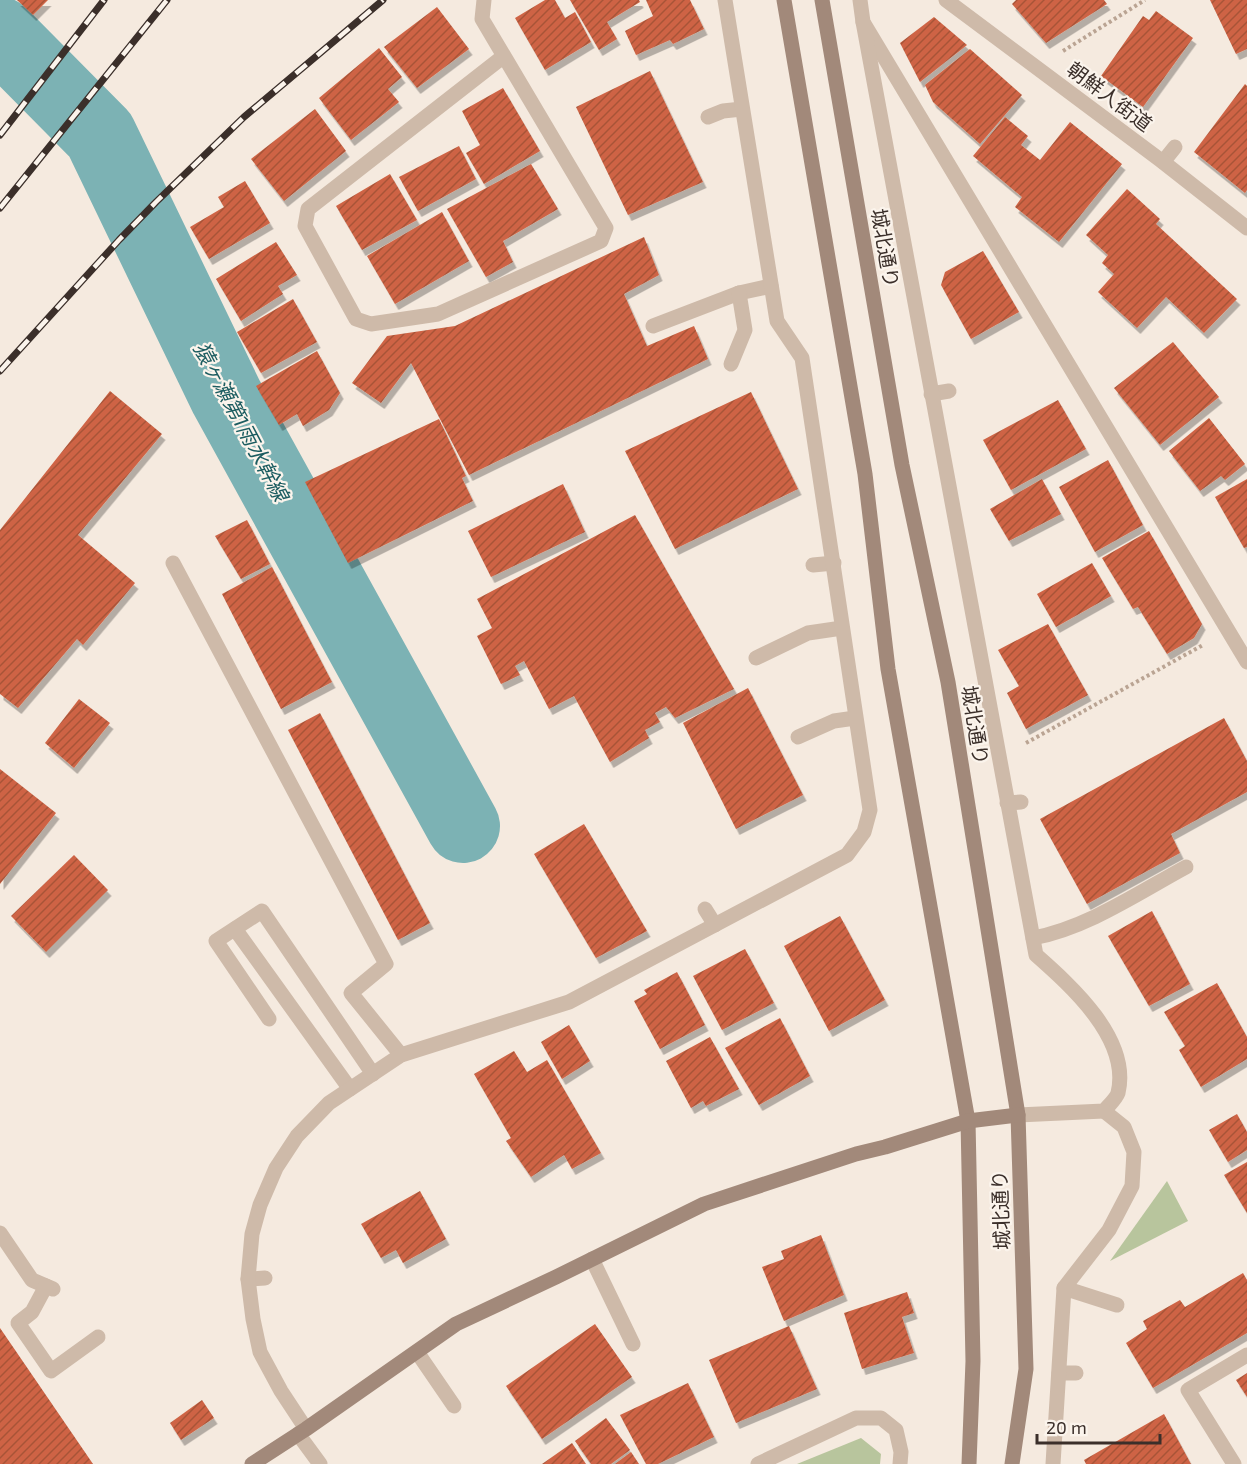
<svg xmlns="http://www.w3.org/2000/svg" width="1247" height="1464" viewBox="0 0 1247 1464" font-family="'Exo 2','Noto Sans JP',sans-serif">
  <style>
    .green { fill: #b8c59d }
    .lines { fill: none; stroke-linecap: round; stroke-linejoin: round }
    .river { stroke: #7cb2b4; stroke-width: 74 }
    .building { fill: url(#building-hatch); filter: url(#shadow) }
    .path { stroke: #baa493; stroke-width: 4; stroke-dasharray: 3 3; stroke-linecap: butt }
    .lane { stroke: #cebaa9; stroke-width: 15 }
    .street { stroke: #cebaa9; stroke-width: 15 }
    .secondary { stroke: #a2897a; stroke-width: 15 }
    .rail-casing { stroke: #3b2f2a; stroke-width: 7 }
    .rail { stroke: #fbf4ec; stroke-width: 4.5; stroke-dasharray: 14; stroke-linecap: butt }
    .labels { text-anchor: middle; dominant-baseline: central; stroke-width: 4.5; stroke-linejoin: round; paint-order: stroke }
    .street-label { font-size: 20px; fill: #3b2f2a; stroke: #fbf4ec }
    .water-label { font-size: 21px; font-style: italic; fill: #1b5c60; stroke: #fbf4ec }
  </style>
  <defs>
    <pattern id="building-hatch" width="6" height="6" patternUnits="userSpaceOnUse" patternTransform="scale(1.5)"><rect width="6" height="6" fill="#ce6444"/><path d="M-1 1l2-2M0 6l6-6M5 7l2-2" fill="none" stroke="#a85339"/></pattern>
    <filter id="shadow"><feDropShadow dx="3.5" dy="6" stdDeviation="0" flood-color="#0004"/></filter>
  </defs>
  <rect width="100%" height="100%" fill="#f5eadf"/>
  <!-- green -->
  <g class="green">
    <path d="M1167,1181L1188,1221L1110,1261Z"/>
    <path d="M861,1438L881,1454L880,1464H797Z"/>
  </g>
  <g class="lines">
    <!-- river -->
    <path class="river" d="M0,34L100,135L226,396L463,826"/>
  </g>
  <!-- building -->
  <g class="building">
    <path d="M17,0H48L33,15Z"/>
    <path d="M545,0H555L565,18L575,12L591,42L545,70L515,18Z"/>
    <path d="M570,0H639L640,2L607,22L617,39L599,50Z"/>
    <path d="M646,0H690L704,29L673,44L670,40L636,55L625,31L653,16Z"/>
    <path d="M1016,0H1104L1107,4L1046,43L1012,4Z"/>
    <path d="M1210,0H1247V49L1236,54Z"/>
    <path d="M437,7L469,49L417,88L384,47Z"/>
    <path d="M1156,11L1193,38L1143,107L1101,76L1143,16L1149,20Z"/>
    <path d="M934,17L967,45L920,82L900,43Z"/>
    <path d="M379,48L402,77L388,89L399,102L351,140L319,98Z"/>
    <path d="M970,49L1022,95L980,144L933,102L925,85Z"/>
    <path d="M650,71L703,182L628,215L576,107Z"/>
    <path d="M1245,84L1247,86V190L1245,193L1194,152Z"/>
    <path d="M503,88L540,151L484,184L466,153L480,145L462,111Z"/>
    <path d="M315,109L346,151L284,201L251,159Z"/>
    <path d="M1005,117L1028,136L1021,145L1040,160L1070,122L1122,164L1059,242L1015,207L1022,197L973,156Z"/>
    <path d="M459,146L476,179L418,211L399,177Z"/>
    <path d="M531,164L558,209L503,241L513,262L486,277L447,209Z"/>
    <path d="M390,174L417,220L362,250L336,206Z"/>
    <path d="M245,181L270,223L209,259L190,227L224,207L218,197Z"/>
    <path d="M1127,189L1160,219L1156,224L1237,299L1204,333L1166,297L1137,328L1098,292L1114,274L1102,263L1108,255L1086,235Z"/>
    <path d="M442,212L469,261L395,304L367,256Z"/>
    <path d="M644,237L659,275L624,294L647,346L694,326L708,359L469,475L411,363L381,403L352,383L387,336L455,326Z"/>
    <path d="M276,242L297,275L278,286L283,294L241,321L216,279Z"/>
    <path d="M983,251L1019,312L971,339L941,285L945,272Z"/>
    <path d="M293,299L317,342L261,373L237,332Z"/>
    <path d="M1173,342L1219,397L1160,445L1114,388Z"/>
    <path d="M317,351L340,393L329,410L303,426L297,414L279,425L256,386Z"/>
    <path d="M110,391L162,434L78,535L135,583L83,645L77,639L18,708L0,694V530Z"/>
    <path d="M751,392L798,489L675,549L625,451Z"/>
    <path d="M1058,400L1086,449L1011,490L983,440Z"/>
    <path d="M1209,418L1245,464L1225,480L1221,476L1200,491L1169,451Z"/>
    <path d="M439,419L466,476L462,478L473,501L348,563L305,482Z"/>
    <path d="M1108,460L1143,525L1095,552L1059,487Z"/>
    <path d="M1042,479L1061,514L1009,541L990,509Z"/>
    <path d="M1247,479V547L1244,548L1215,497Z"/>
    <path d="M563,484L585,532L491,577L468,531Z"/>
    <path d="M635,515L734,689L675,718L666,707L655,713L660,722L645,730L649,738L610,762L574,696L549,709L524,661L515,666L520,675L501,684L477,636L492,628L477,599Z"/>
    <path d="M247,520L270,564L241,579L215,536Z"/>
    <path d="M1149,531L1202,624L1194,638L1167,654L1138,607L1133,609L1102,558Z"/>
    <path d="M1092,563L1111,596L1056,627L1037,594Z"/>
    <path d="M272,567L332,682L281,709L222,594Z"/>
    <path d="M1048,624L1088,695L1026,729L1007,693L1019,686L998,650Z"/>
    <path d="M748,688L803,795L736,829L683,723Z"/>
    <path d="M79,699L110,723L74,768L45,743Z"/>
    <path d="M320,713L430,923L398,940L288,730Z"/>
    <path d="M1224,718L1247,761V792L1171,834L1180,853L1087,904L1040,819Z"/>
    <path d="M0,769L56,813L0,884Z"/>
    <path d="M584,824L647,931L596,958L534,854Z"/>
    <path d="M74,855L108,890L46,952L11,916Z"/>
    <path d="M1152,911L1190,984L1149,1006L1108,936Z"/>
    <path d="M840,916L885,1000L829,1031L784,946Z"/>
    <path d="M745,949L774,1003L722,1030L693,976Z"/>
    <path d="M677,972L705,1025L660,1049L634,1001L647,994L644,990Z"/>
    <path d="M1217,983L1247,1037V1059L1201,1087L1179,1050L1185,1046L1164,1012Z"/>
    <path d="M780,1018L810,1076L759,1105L725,1048Z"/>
    <path d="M569,1025L590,1061L562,1079L541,1042Z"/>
    <path d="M710,1037L739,1089L706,1106L703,1101L691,1108L666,1061Z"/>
    <path d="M514,1051L527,1072L547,1060L601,1153L572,1169L564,1155L531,1177L506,1141L511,1138L474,1074Z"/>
    <path d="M1237,1114L1247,1132V1150L1228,1162L1209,1130Z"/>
    <path d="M1247,1162V1213L1224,1175Z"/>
    <path d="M420,1191L446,1239L403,1263L396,1250L381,1258L361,1224Z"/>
    <path d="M821,1235L844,1295L784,1321L762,1267L784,1259L781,1251Z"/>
    <path d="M1243,1273L1247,1280V1333L1153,1388L1126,1343L1147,1329L1143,1321L1180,1300L1185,1307Z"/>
    <path d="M907,1292L914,1313L902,1317L914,1353L862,1369L844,1313Z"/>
    <path d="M595,1324L632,1377L542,1439L506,1386Z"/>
    <path d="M789,1326L817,1389L736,1423L709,1360Z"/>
    <path d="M0,1328L93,1464H0Z"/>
    <path d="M1247,1373V1397L1236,1380Z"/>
    <path d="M688,1383L714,1437L658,1464H646L620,1415Z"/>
    <path d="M202,1400L214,1418L181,1440L170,1423Z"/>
    <path d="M1164,1414L1191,1464H1086L1084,1460Z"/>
    <path d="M606,1418L630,1450L611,1464H591L575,1441Z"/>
    <path d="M572,1443L586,1464H542Z"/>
    <path d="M631,1452L639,1464H615Z"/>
  </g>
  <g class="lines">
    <!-- path -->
    <g class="path">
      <path d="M1063,51L1145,0"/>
      <path d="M1026,743L1203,645"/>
    </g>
    <!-- lane -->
    <g class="lane">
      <path d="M708,117L723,111L742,109"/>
      <path d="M1163,162L1175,147"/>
      <path d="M653,326L739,293L771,286"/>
      <path d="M731,364L745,330L739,293"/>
      <path d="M931,394L949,391"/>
      <path d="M173,563L386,964L351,993L401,1055"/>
      <path d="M813,565L834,563"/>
      <path d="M756,658L808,633L842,628"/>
      <path d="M798,737L834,721L855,718"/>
      <path d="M1007,803L1021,802"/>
      <path d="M705,909L715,925"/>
      <path d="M235,929L350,1089"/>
      <path d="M1033,938C1087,928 1138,893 1186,867"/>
      <path d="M269,1019L216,941L262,911L373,1074"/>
      <path d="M0,1233L32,1280L53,1289"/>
      <path d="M592,1259L633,1344"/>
      <path d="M248,1279L265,1278"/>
      <path d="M46,1286L32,1312L18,1323L51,1371L98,1337"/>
      <path d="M1064,1288L1117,1305"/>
      <path d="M417,1352L454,1406"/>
      <path d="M1059,1373H1076"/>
      <path d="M298,1434L320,1464"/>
    </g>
    <!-- street -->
    <g class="street">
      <path d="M484,0L482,19L606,228L601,241L438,314L371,324L356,319L305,226L308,209L504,56"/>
      <path d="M860,0L863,22L1247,662"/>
      <path d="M946,0L1163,162L1247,228"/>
      <path d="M863,22L1036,955C1071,986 1131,1039 1118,1093C1116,1099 1108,1106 1104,1111L1018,1115"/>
      <path d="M306,1429L281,1391L260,1352L253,1319L248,1279L252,1234L260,1205L276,1168L297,1136L329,1103L401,1055L569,1002L847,855L864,832L870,810L802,358L777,321L725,0"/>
      <path d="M758,1464L856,1418H881L896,1430L901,1452L900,1464"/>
      <path d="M1053,1464L1064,1288L1109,1230L1132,1186L1134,1152L1124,1127L1104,1111"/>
      <path d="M1234,1464L1188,1390L1247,1355"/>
    </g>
    <!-- secondary -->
    <g class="secondary">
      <path d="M784,0L865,474L888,669L968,1121L973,1361L969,1464"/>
      <path d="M822,0L902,465L948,682L1018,1115L1026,1369L1012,1464"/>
      <path d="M252,1464L306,1429L456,1324L556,1277L704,1204L856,1154L885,1147L968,1121L1018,1115"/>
    </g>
    <!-- rail casing -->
    <g class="rail-casing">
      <g id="rail">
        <path d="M0,135L104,0"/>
        <path d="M0,208L167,0"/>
        <path d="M0,371L119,240L156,202L244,117L383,0"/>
      </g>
    </g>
    <!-- rail -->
    <use href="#rail" class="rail"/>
  </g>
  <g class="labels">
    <!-- street labels -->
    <g class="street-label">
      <text transform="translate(1110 96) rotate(37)">朝鮮人街道</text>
      <text transform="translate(886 248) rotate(80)">城北通り</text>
      <text transform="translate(976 725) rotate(81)">城北通り</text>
      <text transform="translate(1000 1210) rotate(-92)">城北通り</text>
    </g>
    <!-- water labels -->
    <g class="water-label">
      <text transform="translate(242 421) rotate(62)">猿ヶ瀬第1雨水幹線</text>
    </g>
  </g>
  <!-- scale -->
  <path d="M1037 1434v9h123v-9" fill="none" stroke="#3b2f2a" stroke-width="3"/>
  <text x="1046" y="1434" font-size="18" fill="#3b2f2a" stroke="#fbf4ec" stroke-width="4.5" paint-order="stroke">20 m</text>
</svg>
